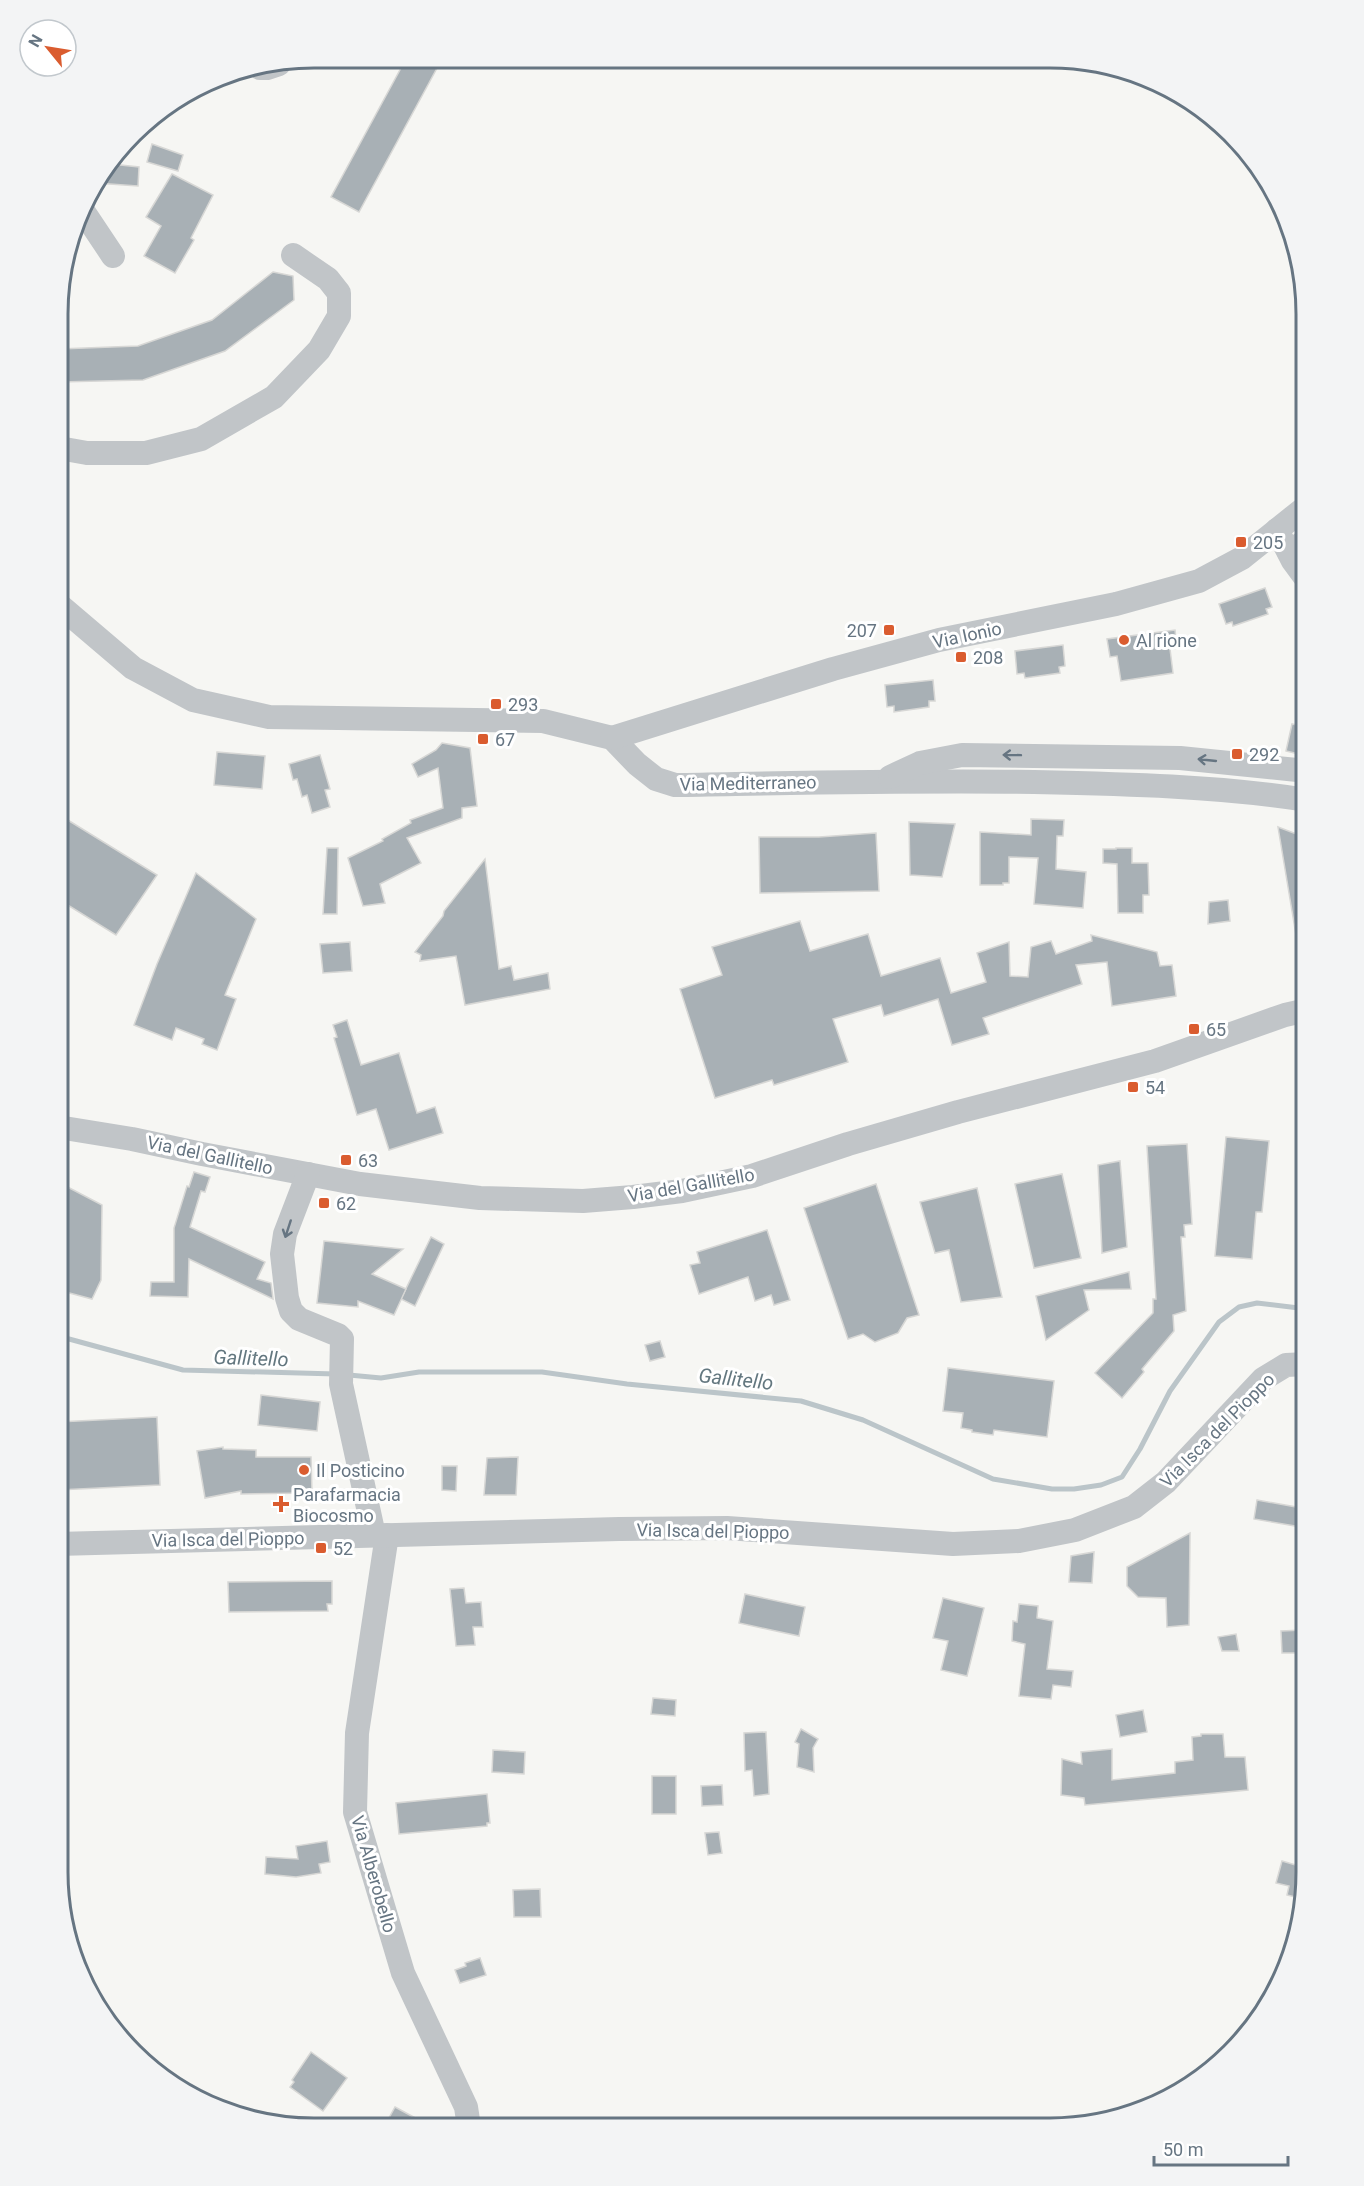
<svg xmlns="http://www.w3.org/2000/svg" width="1364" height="2186" viewBox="0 0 1364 2186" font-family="Roboto,sans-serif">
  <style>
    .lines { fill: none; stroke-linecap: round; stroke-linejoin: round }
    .stream { stroke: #bbc5c9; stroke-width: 5 }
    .building { fill: #a8b0b5; stroke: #d7d7d5; stroke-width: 1.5 }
    .minor { stroke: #c1c5c8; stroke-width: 24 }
    .oneway { stroke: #667582 }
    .poi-dot { fill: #da5c2f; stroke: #fff; stroke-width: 2 }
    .labels { text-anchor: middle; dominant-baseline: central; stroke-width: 6; stroke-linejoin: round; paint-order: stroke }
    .poi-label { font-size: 18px; fill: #667582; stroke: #fff; text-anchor: start }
    .street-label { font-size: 18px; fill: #667582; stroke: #fff }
    .water-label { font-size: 20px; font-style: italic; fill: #63777f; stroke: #fff }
    .rim { fill: none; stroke: #667582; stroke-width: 3 }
  </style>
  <rect width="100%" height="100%" fill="#f6f6f3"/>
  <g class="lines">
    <!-- stream -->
    <g class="stream">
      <path d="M58,1336L183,1370L336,1374"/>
      <path d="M349,1375L381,1378L419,1372H542L627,1384L801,1401L863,1420L993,1479L1052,1489H1074L1101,1485L1122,1477L1140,1449L1170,1391L1219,1322L1239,1307L1257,1303L1307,1309"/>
    </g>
  </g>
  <!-- building -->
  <g class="building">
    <path d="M407,57H443L359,212L331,197Z"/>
    <path d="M152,144L183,155L178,171L147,162Z"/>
    <path d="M111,164L139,167L138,186L96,183Z"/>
    <path d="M172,174L213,195L191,238L194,240L175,273L144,256L161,226L146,217Z"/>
    <path d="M273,272L293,276L294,300L225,351L143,380L59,382V349L138,346L212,320Z"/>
    <path d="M1265,588L1272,607L1266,609L1268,614L1233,626L1232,622L1226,624L1219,604Z"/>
    <path d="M1175,630L1177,648L1170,649L1173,673L1121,681L1117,656L1110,657L1107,639Z"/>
    <path d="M1063,645L1065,666L1059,667L1060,673L1025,678L1024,673L1017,674L1015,651Z"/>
    <path d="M933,680L935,701H929V707L894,712V706L887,707L885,685Z"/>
    <path d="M1292,724L1307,727V756L1286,751Z"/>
    <path d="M442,743L470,748L477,806L462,808V818L407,838L421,863L380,884L385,903L363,906L348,858L383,841L382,839L411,823L410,820L443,808L438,768L418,777L412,764L436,750Z"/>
    <path d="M217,752L265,756L262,789L214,785Z"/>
    <path d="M320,755L330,789L325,790L330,807L312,813L307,795L302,797L297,779L293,780L289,764Z"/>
    <path d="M58,814L157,875L116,935L58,899Z"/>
    <path d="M1031,819L1064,820L1063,836H1057L1056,869L1086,872L1083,908L1034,904L1038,858L1009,857V883H1003V885H980V832L1031,835Z"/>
    <path d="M909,822L955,824L942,877L910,875Z"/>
    <path d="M1278,827L1307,838V952L1299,953Z"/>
    <path d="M876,833L879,891L760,893L759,837H819Z"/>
    <path d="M327,848H338L337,914H323Z"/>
    <path d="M1116,848H1132V863H1148L1149,895H1143V913H1118L1117,864L1103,863V849H1116Z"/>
    <path d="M485,859L499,969L511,966L514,980L548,973L550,989L465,1005L456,956L420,961L421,955L415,952L443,916L444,911Z"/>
    <path d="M196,873L256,919L225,995L236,999L217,1050L202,1044L204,1039L176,1028L172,1040L134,1025L157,964Z"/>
    <path d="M1228,900L1230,921L1208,924L1209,902Z"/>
    <path d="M800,921L810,951L868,934L881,976L940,958L951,993L986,982L977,953L1009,942L1010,976L1028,977L1031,947L1051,941L1056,954L1092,941L1091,935L1157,952L1160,966L1172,965L1176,996L1112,1006L1107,962L1076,965L1082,984L983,1018L989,1034L952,1045L938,999L884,1016L881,1005L833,1019L848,1062L774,1085L772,1080L715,1098L680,989L722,975L712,947Z"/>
    <path d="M350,942L352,971L323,973L320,944Z"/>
    <path d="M347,1020L361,1065L399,1053L417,1113L435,1107L443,1133L389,1150L376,1109L357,1115L334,1038L337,1037L333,1025Z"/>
    <path d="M1226,1137L1269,1141L1262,1212H1256L1252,1259L1215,1256Z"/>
    <path d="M1187,1144L1192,1224L1184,1225L1185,1237H1181L1186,1311L1173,1315L1174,1331L1142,1369L1144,1372L1122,1398L1095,1373L1153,1313V1299H1156L1147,1146Z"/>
    <path d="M1120,1161L1127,1247L1102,1253L1098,1165Z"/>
    <path d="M194,1172L210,1177L205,1192L201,1191L190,1227L265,1262L257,1279L271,1283L273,1299L189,1259L188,1297L150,1296L151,1282H174V1228L187,1186L189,1187Z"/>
    <path d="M1062,1174L1081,1258L1034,1268L1015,1184Z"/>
    <path d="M58,1182L102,1205L101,1280L92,1299L58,1290Z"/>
    <path d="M876,1184L919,1315L907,1318L898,1333L875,1342L863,1334L848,1339L804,1208Z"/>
    <path d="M977,1188L1002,1297L961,1302L949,1250L935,1253L920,1202Z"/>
    <path d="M767,1230L790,1300L774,1305L771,1295L755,1301L748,1277L699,1294L690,1265L700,1263L697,1252Z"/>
    <path d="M431,1237L444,1244L415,1306L401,1299Z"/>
    <path d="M324,1241L403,1249L372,1274L406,1289L394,1315L358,1301V1307L317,1303Z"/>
    <path d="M1129,1272L1131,1289L1084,1290L1089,1310L1046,1340L1036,1296Z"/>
    <path d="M660,1341L665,1357L650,1361L645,1345Z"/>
    <path d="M948,1368L1054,1381L1047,1437L994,1430L993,1435L972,1432V1430L961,1428L963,1413L943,1411Z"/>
    <path d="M261,1395L320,1402L317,1431L258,1425Z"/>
    <path d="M157,1417L160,1485L58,1490V1422Z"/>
    <path d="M223,1447V1449L256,1450V1457H311L312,1493L241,1494V1491L205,1498L197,1451Z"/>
    <path d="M518,1457L516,1495H484L487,1458Z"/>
    <path d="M442,1466H457L456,1491L442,1490Z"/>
    <path d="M1257,1500L1307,1509V1528L1254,1519Z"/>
    <path d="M1190,1533L1189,1625L1167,1627L1166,1598L1138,1597L1127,1586V1567Z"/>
    <path d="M1094,1552L1092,1583L1069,1582L1071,1556Z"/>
    <path d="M332,1581V1604H327L328,1611L229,1612L228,1582Z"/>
    <path d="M464,1588L466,1603L481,1602L483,1627H473L475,1645L456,1646L450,1589Z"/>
    <path d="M745,1594L805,1607L799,1636L739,1623Z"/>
    <path d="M943,1598L984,1608L967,1676L941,1670L948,1641L933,1638Z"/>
    <path d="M1019,1604L1038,1606L1037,1618L1053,1621L1047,1669L1073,1671L1071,1687L1053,1685L1051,1699L1019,1696L1025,1644L1012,1641L1013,1621L1017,1622Z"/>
    <path d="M1303,1630V1653H1282L1281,1631Z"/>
    <path d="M1236,1634L1239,1651H1222L1218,1637Z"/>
    <path d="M653,1698L676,1700L675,1716L651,1714Z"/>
    <path d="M1143,1710L1147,1732L1120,1737L1116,1715Z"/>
    <path d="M801,1729L818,1739L813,1748L814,1772L797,1767L799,1744L795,1742Z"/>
    <path d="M766,1732L769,1794L754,1796L752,1770L745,1771L744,1733Z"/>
    <path d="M1201,1734H1223L1225,1757H1245L1248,1790L1085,1805L1084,1798L1061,1795L1062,1759L1082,1764L1081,1752L1112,1749V1780L1175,1773V1762L1193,1760L1192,1737L1201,1736Z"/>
    <path d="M493,1750L525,1752L524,1774L492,1772Z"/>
    <rect x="652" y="1776" width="24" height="38"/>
    <path d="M722,1785L723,1805L702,1806L701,1786Z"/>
    <path d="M487,1794L490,1823H487V1826L399,1834L396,1803Z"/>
    <path d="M719,1832L722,1853L708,1855L705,1833Z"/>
    <path d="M327,1841L330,1862L319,1864L321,1873L296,1877L265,1874L266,1857L298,1859L296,1846Z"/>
    <path d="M1282,1861L1306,1868L1305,1897L1300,1896L1299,1898L1287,1895L1289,1886L1276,1883Z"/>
    <path d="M540,1889L541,1917H514L513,1890Z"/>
    <path d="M480,1958L486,1975L460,1983L455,1970L466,1966L465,1963Z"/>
    <path d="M311,2052L347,2078L323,2111L290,2087L294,2082L292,2080Z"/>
    <path d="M395,2107L432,2127H384Z"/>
  </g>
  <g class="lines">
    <!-- minor -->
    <g class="minor">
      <path d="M260,68H267L279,64"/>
      <path d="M81,208L113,256"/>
      <path d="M59,448L87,453H146L201,439L274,397L319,350L339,316V293L328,279L293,255"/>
      <path d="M1277,530L1293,561L1307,580"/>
      <path d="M1289,552L1307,540"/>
      <path d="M59,605L133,668L193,700L269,717L543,721L612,738L637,764L656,779L675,785C795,783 914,780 1034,782C1126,784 1217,786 1307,800"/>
      <path d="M612,738L833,669L939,640L1116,604L1199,581L1242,558L1307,506"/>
      <path d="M890,777L920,763L962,755L1180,758L1307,771"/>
      <path d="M58,1127L132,1139L202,1154L360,1184L428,1192L480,1198L583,1201L633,1197L682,1191L752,1176L848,1144L958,1112L1155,1061L1285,1015L1307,1010"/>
      <path d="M308,1174L285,1234L282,1254L287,1298L291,1311L299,1319L338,1335L342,1339L341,1384L374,1535"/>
      <path d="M387,1535L357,1733L355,1812L403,1973L466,2107L469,2127"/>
      <path d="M57,1544L619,1529L727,1528L953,1544L1019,1541L1075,1530L1134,1507L1166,1482L1263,1379L1286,1365L1307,1364"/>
    </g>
  </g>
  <!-- one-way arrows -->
  <defs><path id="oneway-shaft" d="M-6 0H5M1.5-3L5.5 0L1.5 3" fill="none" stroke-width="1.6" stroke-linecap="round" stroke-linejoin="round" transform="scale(1.5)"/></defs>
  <g class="oneway">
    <use href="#oneway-shaft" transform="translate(1012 755) rotate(-179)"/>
    <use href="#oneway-shaft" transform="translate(1207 760) rotate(-174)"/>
    <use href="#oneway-shaft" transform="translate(288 1229) rotate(108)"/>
  </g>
  <!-- markers -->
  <g class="poi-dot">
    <rect x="1235" y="536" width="12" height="12" rx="3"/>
    <rect x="883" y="624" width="12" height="12" rx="3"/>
    <circle cx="1124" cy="640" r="6"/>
    <rect x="955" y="651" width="12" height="12" rx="3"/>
    <rect x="490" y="698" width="12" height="12" rx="3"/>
    <rect x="477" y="733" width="12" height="12" rx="3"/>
    <rect x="1231" y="748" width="12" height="12" rx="3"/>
    <rect x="1188" y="1023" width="12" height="12" rx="3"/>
    <rect x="1127" y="1081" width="12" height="12" rx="3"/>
    <rect x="340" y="1154" width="12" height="12" rx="3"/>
    <rect x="318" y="1197" width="12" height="12" rx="3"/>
    <circle cx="304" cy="1470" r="6"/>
    <path d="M278 1495h6v6h6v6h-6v6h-6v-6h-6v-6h6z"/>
    <rect x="315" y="1542" width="12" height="12" rx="3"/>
  </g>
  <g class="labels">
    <!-- poi labels -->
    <g class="poi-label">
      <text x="1253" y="542">205</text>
      <text x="877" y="630" text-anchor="end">207</text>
      <text x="1136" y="640">Al rione</text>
      <text x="973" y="657">208</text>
      <text x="508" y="704">293</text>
      <text x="495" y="739">67</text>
      <text x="1249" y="754">292</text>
      <text x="1206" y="1029">65</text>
      <text x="1145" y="1087">54</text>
      <text x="358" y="1160">63</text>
      <text x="336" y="1203">62</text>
      <text x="316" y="1470">Il Posticino</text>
      <text x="293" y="1494">Parafarmacia<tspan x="293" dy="21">Biocosmo</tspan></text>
      <text x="333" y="1548">52</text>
    </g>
    <!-- street labels -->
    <g class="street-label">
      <text transform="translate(967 635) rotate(-12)">Via Ionio</text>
      <text transform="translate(748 783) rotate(-1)">Via Mediterraneo</text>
      <text transform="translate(210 1155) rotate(12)">Via del Gallitello</text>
      <text transform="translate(691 1185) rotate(-10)">Via del Gallitello</text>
      <text transform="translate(1217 1430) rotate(-45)">Via Isca del Pioppo</text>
      <text transform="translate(713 1531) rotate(1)">Via Isca del Pioppo</text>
      <text transform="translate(228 1539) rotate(-1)">Via Isca del Pioppo</text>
      <text transform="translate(374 1874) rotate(74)">Via Alberobello</text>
    </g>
    <!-- water labels -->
    <g class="water-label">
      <text transform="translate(251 1358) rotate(2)">Gallitello</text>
      <text transform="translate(736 1379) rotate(6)">Gallitello</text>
    </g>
  </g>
  <!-- crop -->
  <path d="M0 0H1364V2186H0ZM314 68H1050A246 246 0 0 1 1296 314V1872A246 246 0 0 1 1050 2118H314A246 246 0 0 1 68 1872V314A246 246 0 0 1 314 68Z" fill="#f3f4f5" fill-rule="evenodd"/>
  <path class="rim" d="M314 68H1050A246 246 0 0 1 1296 314V1872A246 246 0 0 1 1050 2118H314A246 246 0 0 1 68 1872V314A246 246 0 0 1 314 68Z"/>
  <!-- north arrow -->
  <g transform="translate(48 48) rotate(300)"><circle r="28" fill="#ffffff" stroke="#c2c8cd" stroke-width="1.5"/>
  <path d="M0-4.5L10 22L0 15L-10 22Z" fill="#da5c2f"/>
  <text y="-9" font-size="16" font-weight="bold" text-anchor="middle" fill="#667582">N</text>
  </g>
  <!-- scale -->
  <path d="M1154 2156v9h134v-9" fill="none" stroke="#667582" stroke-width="3"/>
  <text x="1163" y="2156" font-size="18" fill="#667582" stroke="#ffffff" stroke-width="4.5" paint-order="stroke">50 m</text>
</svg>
